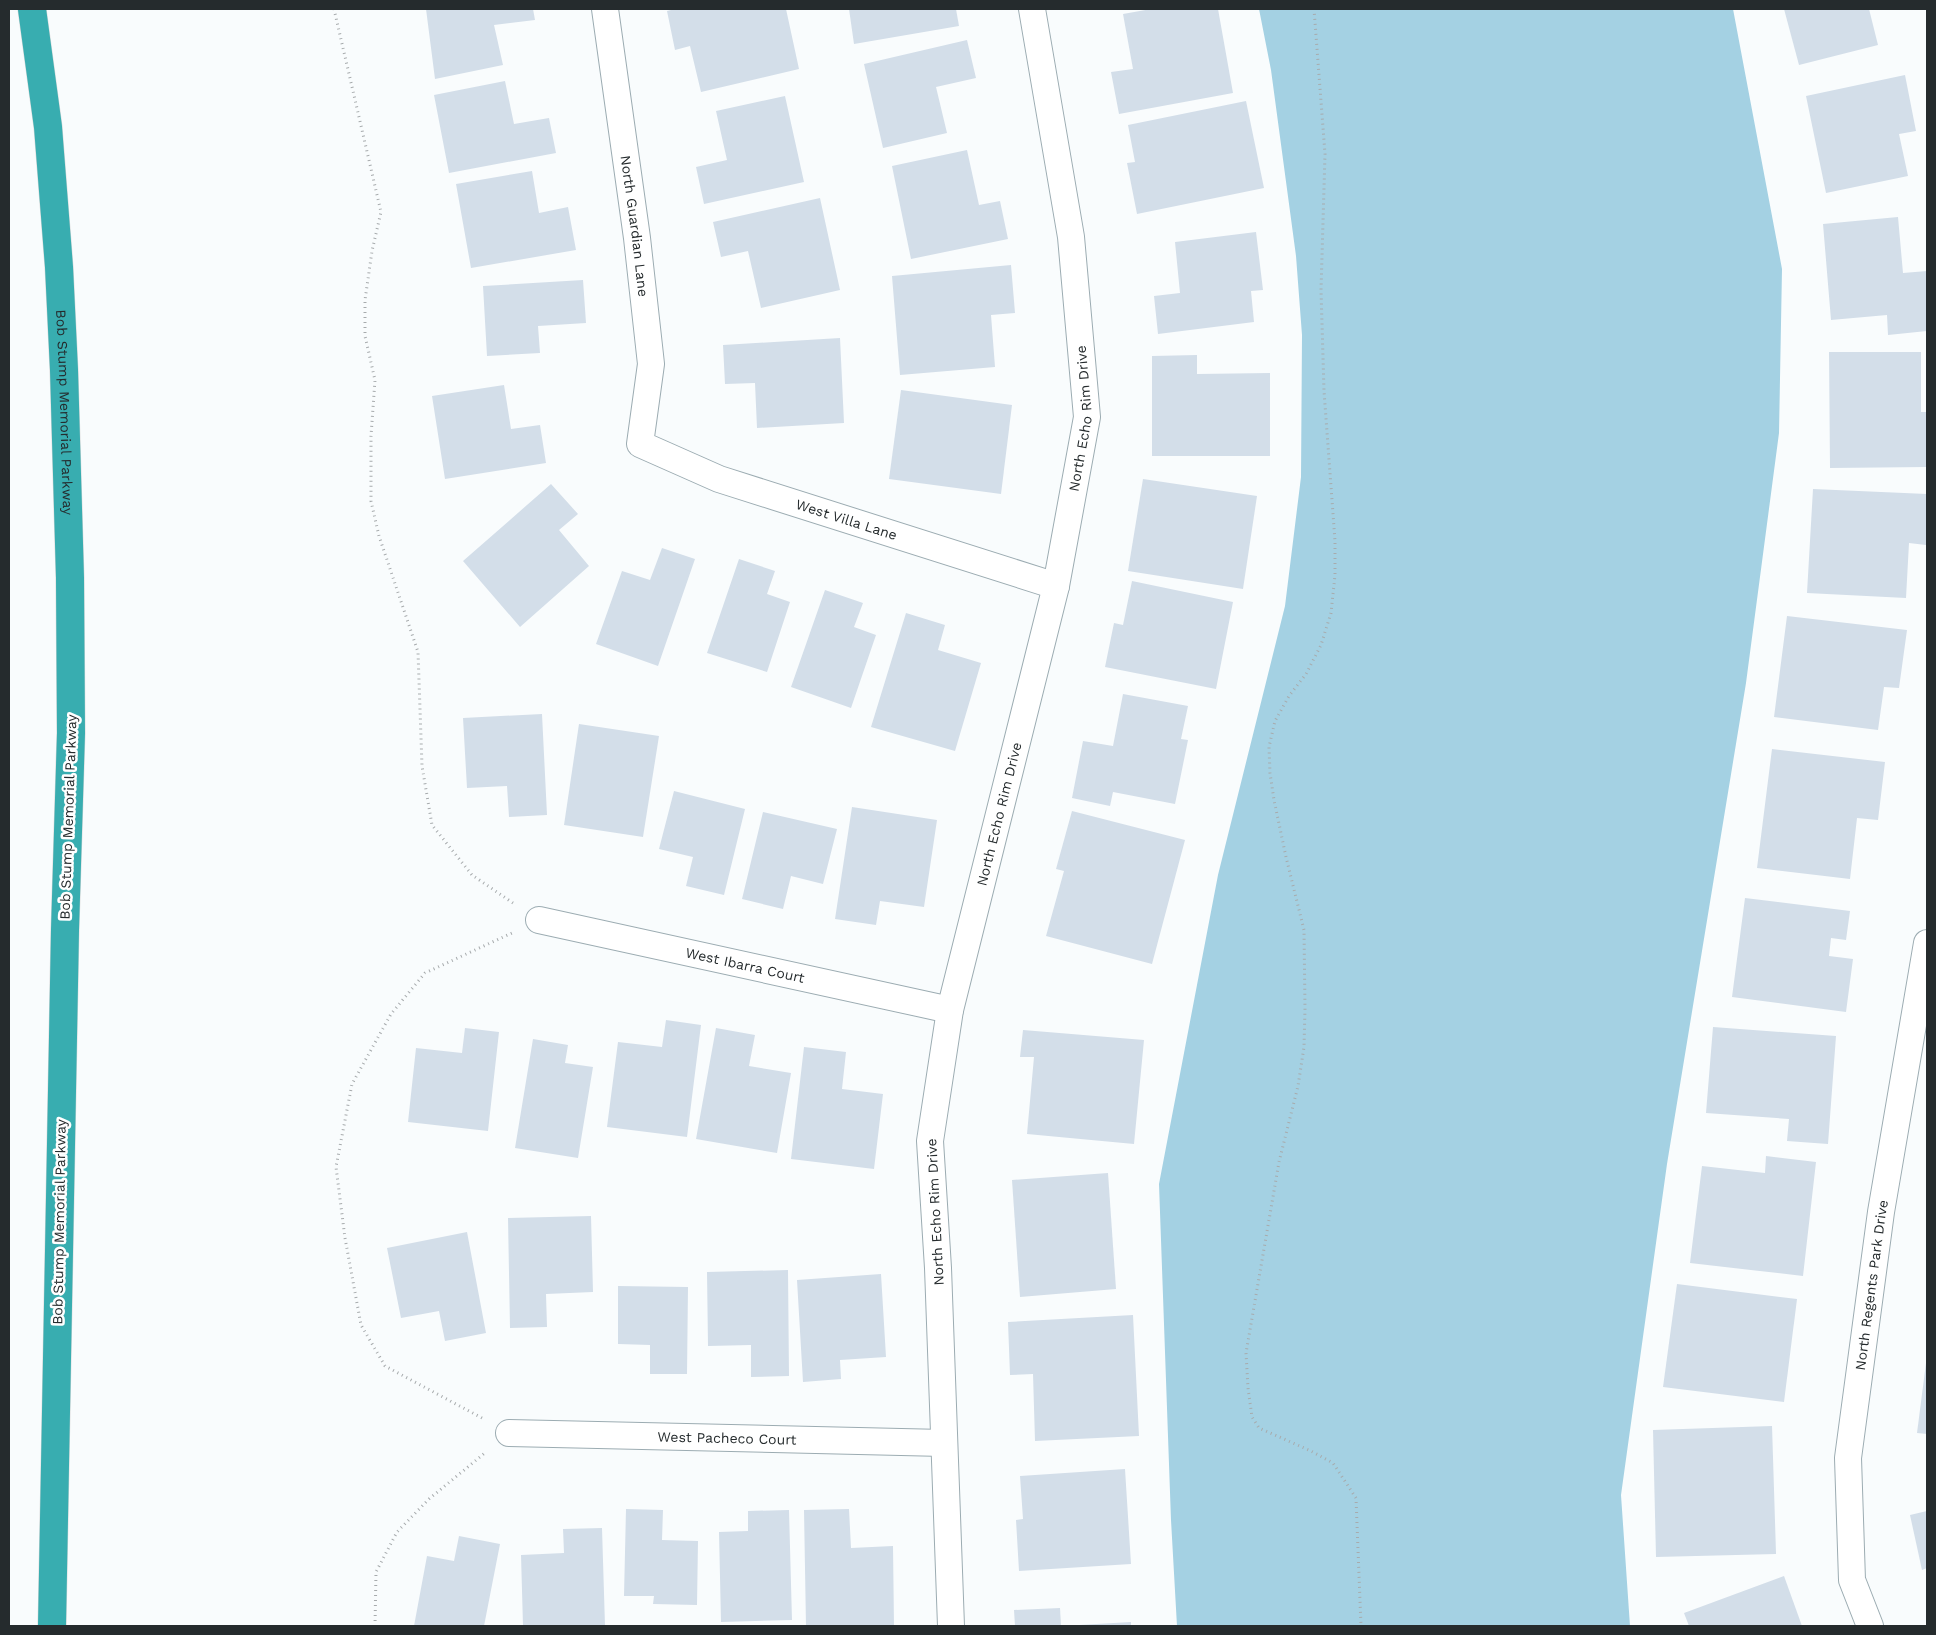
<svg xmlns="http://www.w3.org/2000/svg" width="1936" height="1635" viewBox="0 0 1936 1635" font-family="'Work Sans',sans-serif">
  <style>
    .green { fill: #a4d1e3 }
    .building { fill: #d3dee9 }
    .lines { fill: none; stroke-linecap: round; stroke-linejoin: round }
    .minor-casing { stroke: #9cacb2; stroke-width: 28 }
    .motorway-casing { stroke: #d8d9d9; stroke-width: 29 }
    .path { stroke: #a7abad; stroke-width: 3; stroke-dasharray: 1 4; stroke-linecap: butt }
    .minor { stroke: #fff; stroke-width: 26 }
    .motorway { stroke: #38adb0; stroke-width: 28 }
    .labels { text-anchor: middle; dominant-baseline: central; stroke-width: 5; stroke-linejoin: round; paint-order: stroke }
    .street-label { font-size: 14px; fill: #252b2d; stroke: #fff }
  </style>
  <rect width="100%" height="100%" fill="#f9fcfd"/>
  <!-- green -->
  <path class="green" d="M1259,9H1733L1782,269L1779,433L1746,683L1667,1164L1621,1495L1630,1626H1177L1171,1520L1159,1184L1218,875L1285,606L1301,477L1302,335L1296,256L1271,70Z"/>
  <!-- building -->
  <g class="building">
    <path d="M426,9H533L535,20L494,25L503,65L435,79Z"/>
    <path d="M675,9H786L799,69L701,92L690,46L675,50L667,11Z"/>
    <path d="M849,9H956L959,26L854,44Z"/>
    <path d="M1151,9H1218L1233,93L1119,114L1111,72L1133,69L1123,14Z"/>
    <path d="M1784,9H1869L1878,45L1799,65Z"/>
    <path d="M967,40L976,78L936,87L947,133L883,148L864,64Z"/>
    <path d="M1905,75L1916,131L1899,134L1908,176L1826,193L1806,96Z"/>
    <path d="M505,81L514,124L549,118L556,153L449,173L434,95Z"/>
    <path d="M785,96L804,182L704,204L696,167L727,160L716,111Z"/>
    <path d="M1246,101L1264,188L1137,214L1127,163L1135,162L1128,125Z"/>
    <path d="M967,150L979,205L1000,201L1008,239L911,259L892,166Z"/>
    <path d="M532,171L539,213L568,207L576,250L471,268L456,184Z"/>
    <path d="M820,198L840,290L761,308L748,251L721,257L713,222Z"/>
    <path d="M1898,217L1903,273L1927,271V331L1888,335L1887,315L1831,320L1823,224Z"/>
    <path d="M1256,232L1263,290L1251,291L1254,322L1158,334L1154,296L1180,293L1175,242Z"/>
    <path d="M1011,265L1015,313L991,315L995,367L900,375L892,276Z"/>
    <path d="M583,280L586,323L538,326L540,353L487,356L483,286Z"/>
    <path d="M840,338L844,423L757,428L755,383L725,384L723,345Z"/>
    <path d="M1829,352H1921V412H1927V467L1830,468Z"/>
    <path d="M1197,355V374L1270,373V456H1152V356Z"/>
    <path d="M504,385L511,429L540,425L546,463L445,479L432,396Z"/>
    <path d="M901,390L1012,405L1001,494L889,479Z"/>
    <path d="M1143,479L1257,496L1243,589L1128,571Z"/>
    <path d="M551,484L578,514L559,530L589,566L520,627L463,561Z"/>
    <path d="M1813,489L1927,494L1926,545L1909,543L1906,598L1807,593Z"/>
    <path d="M662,548L695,559L658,666L596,644L622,571L650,580Z"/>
    <path d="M739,559L775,571L767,594L790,602L767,672L707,653Z"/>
    <path d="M1132,581L1233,602L1216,689L1105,667L1114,623L1123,625Z"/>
    <path d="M825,590L863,603L854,627L876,635L851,708L791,687Z"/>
    <path d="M906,613L945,625L938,650L981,663L955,751L871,727Z"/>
    <path d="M1787,616L1907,630L1899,688L1884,687L1878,730L1774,717Z"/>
    <path d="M1123,694L1188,706L1181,739L1188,740L1175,804L1113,792L1110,806L1072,798L1083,741L1113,746Z"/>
    <path d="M542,714L547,815L509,817L507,786L467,788L463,718Z"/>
    <path d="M579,724L659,736L643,837L564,825Z"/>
    <path d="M1772,749L1885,762L1878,820L1857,818L1850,879L1757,868Z"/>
    <path d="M674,791L745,809L724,895L686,886L693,857L659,849Z"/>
    <path d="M852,807L937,820L924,907L880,901L876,925L835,919Z"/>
    <path d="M1072,811L1185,840L1152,964L1046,936L1064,871L1056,869Z"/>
    <path d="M763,812L837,829L823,884L791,876L783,909L742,899Z"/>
    <path d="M1745,898L1850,911L1846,940L1831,938L1829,956L1853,959L1846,1012L1732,997Z"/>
    <path d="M666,1020L701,1025L687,1137L607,1127L618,1042L662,1047Z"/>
    <path d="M1713,1027L1836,1036L1828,1144L1787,1141L1789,1119L1706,1113Z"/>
    <path d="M465,1028L499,1032L488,1131L408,1122L416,1048L462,1053Z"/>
    <path d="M716,1028L755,1035L749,1066L791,1073L777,1153L696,1139Z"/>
    <path d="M1023,1030L1144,1040L1134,1144L1027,1134L1034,1057H1020Z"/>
    <path d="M533,1039L568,1045L565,1063L593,1067L578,1158L515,1148Z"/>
    <path d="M804,1047L846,1052L842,1089L883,1094L874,1169L791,1159Z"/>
    <path d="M1766,1156L1816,1162L1803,1276L1690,1263L1702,1166L1765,1173Z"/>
    <path d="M1108,1173L1116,1289L1020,1297L1012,1180Z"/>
    <path d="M591,1216L593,1292L546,1294L547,1327L510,1328L508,1218Z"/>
    <path d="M467,1232L486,1333L445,1341L439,1311L401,1318L387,1248Z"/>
    <path d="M788,1270L789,1376L751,1377V1345L708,1346L707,1272Z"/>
    <path d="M881,1274L886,1357L840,1360L841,1379L803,1382L797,1280Z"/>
    <path d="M1677,1284L1797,1299L1784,1402L1663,1387Z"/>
    <path d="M618,1286L688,1287L687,1374H650V1345L618,1344Z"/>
    <path d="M1133,1315L1139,1436L1035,1441L1033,1374L1010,1375L1008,1322Z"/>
    <path d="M1926,1363H1927V1434L1917,1433Z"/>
    <path d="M1772,1426L1776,1554L1656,1557L1653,1430Z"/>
    <path d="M1125,1469L1131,1564L1019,1571L1016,1520L1023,1519L1020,1476Z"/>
    <path d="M626,1509L663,1510L662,1540L698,1541L697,1605L653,1604L654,1596H624Z"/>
    <path d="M849,1509L851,1548L893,1546L894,1626H806L804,1510Z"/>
    <path d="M789,1510L792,1620L721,1622L719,1532L748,1531V1511Z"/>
    <path d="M1927,1511V1568L1922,1570L1910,1515Z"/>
    <path d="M602,1528L605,1626H523L521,1555L564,1553L563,1529Z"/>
    <path d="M459,1536L500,1544L484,1626H414L427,1556L454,1561Z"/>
    <path d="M1784,1576L1802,1626H1689L1684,1613Z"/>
    <path d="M1060,1608L1061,1626H1015L1014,1610Z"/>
    <path d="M1131,1622V1626H1079V1625Z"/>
  </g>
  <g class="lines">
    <!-- minor casing -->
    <g class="minor-casing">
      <g id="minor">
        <path id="s1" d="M605,9L637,238L651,364L640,444L719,479L1056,586"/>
        <path id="s2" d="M539,920L950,1010"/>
        <path id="s3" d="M509,1433L944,1443"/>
        <path id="s4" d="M951,1626L938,1268L930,1141L950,1010L1056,586L1087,417L1071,237L1032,9"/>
        <path id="s5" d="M1870,1626L1852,1580L1848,1458L1881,1212L1927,943"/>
      </g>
    </g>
    <!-- motorway casing -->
    <g class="motorway-casing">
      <g id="motorway">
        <path id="s6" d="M32,9L48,127L59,267L64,370L70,578L71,733L65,930L52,1626"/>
      </g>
    </g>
    <!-- path -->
    <g class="path">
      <path d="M334,9L381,212L372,251L365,300V336L375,380L371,436V501L379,536L418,652L422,766L432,825L472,875L513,903"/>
      <path d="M1314,9L1325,154L1321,290L1324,391L1335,541V575L1331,613L1321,645L1306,674L1289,696L1275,721L1269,747L1270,773L1274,800L1286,857L1304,930L1305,1009L1304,1047L1298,1086L1279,1162L1246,1353L1248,1388L1252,1417L1259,1428L1311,1451L1333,1463L1356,1498L1361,1626"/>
      <path d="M482,1418L385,1366L361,1325L345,1238L336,1167L352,1084L391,1014L425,973L512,933"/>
      <path d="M375,1626L376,1572L397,1532L429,1499L486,1452"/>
    </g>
    <!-- minor -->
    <use href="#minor" class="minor"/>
    <!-- motorway -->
    <use href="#motorway" class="motorway"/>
  </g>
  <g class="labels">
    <!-- street labels -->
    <g class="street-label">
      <text stroke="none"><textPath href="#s1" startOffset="219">North Guardian Lane</textPath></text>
      <text stroke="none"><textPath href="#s6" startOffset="405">Bob Stump Memorial Parkway</textPath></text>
      <text stroke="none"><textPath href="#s4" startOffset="1225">North Echo Rim Drive</textPath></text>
      <text stroke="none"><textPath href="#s1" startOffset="659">West Villa Lane</textPath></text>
      <text stroke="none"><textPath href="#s4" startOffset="820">North Echo Rim Drive</textPath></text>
      <text transform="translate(68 817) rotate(-88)">Bob Stump Memorial Parkway</text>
      <text stroke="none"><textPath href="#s2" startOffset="211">West Ibarra Court</textPath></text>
      <text transform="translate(935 1212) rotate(-93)">North Echo Rim Drive</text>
      <text transform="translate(59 1222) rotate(-89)">Bob Stump Memorial Parkway</text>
      <text stroke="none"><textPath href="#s5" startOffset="346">North Regents Park Drive</textPath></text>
      <text stroke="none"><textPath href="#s3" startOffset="218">West Pacheco Court</textPath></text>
    </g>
  </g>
  <!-- border -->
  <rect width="1936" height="1635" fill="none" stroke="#252b2d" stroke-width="20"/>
</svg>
